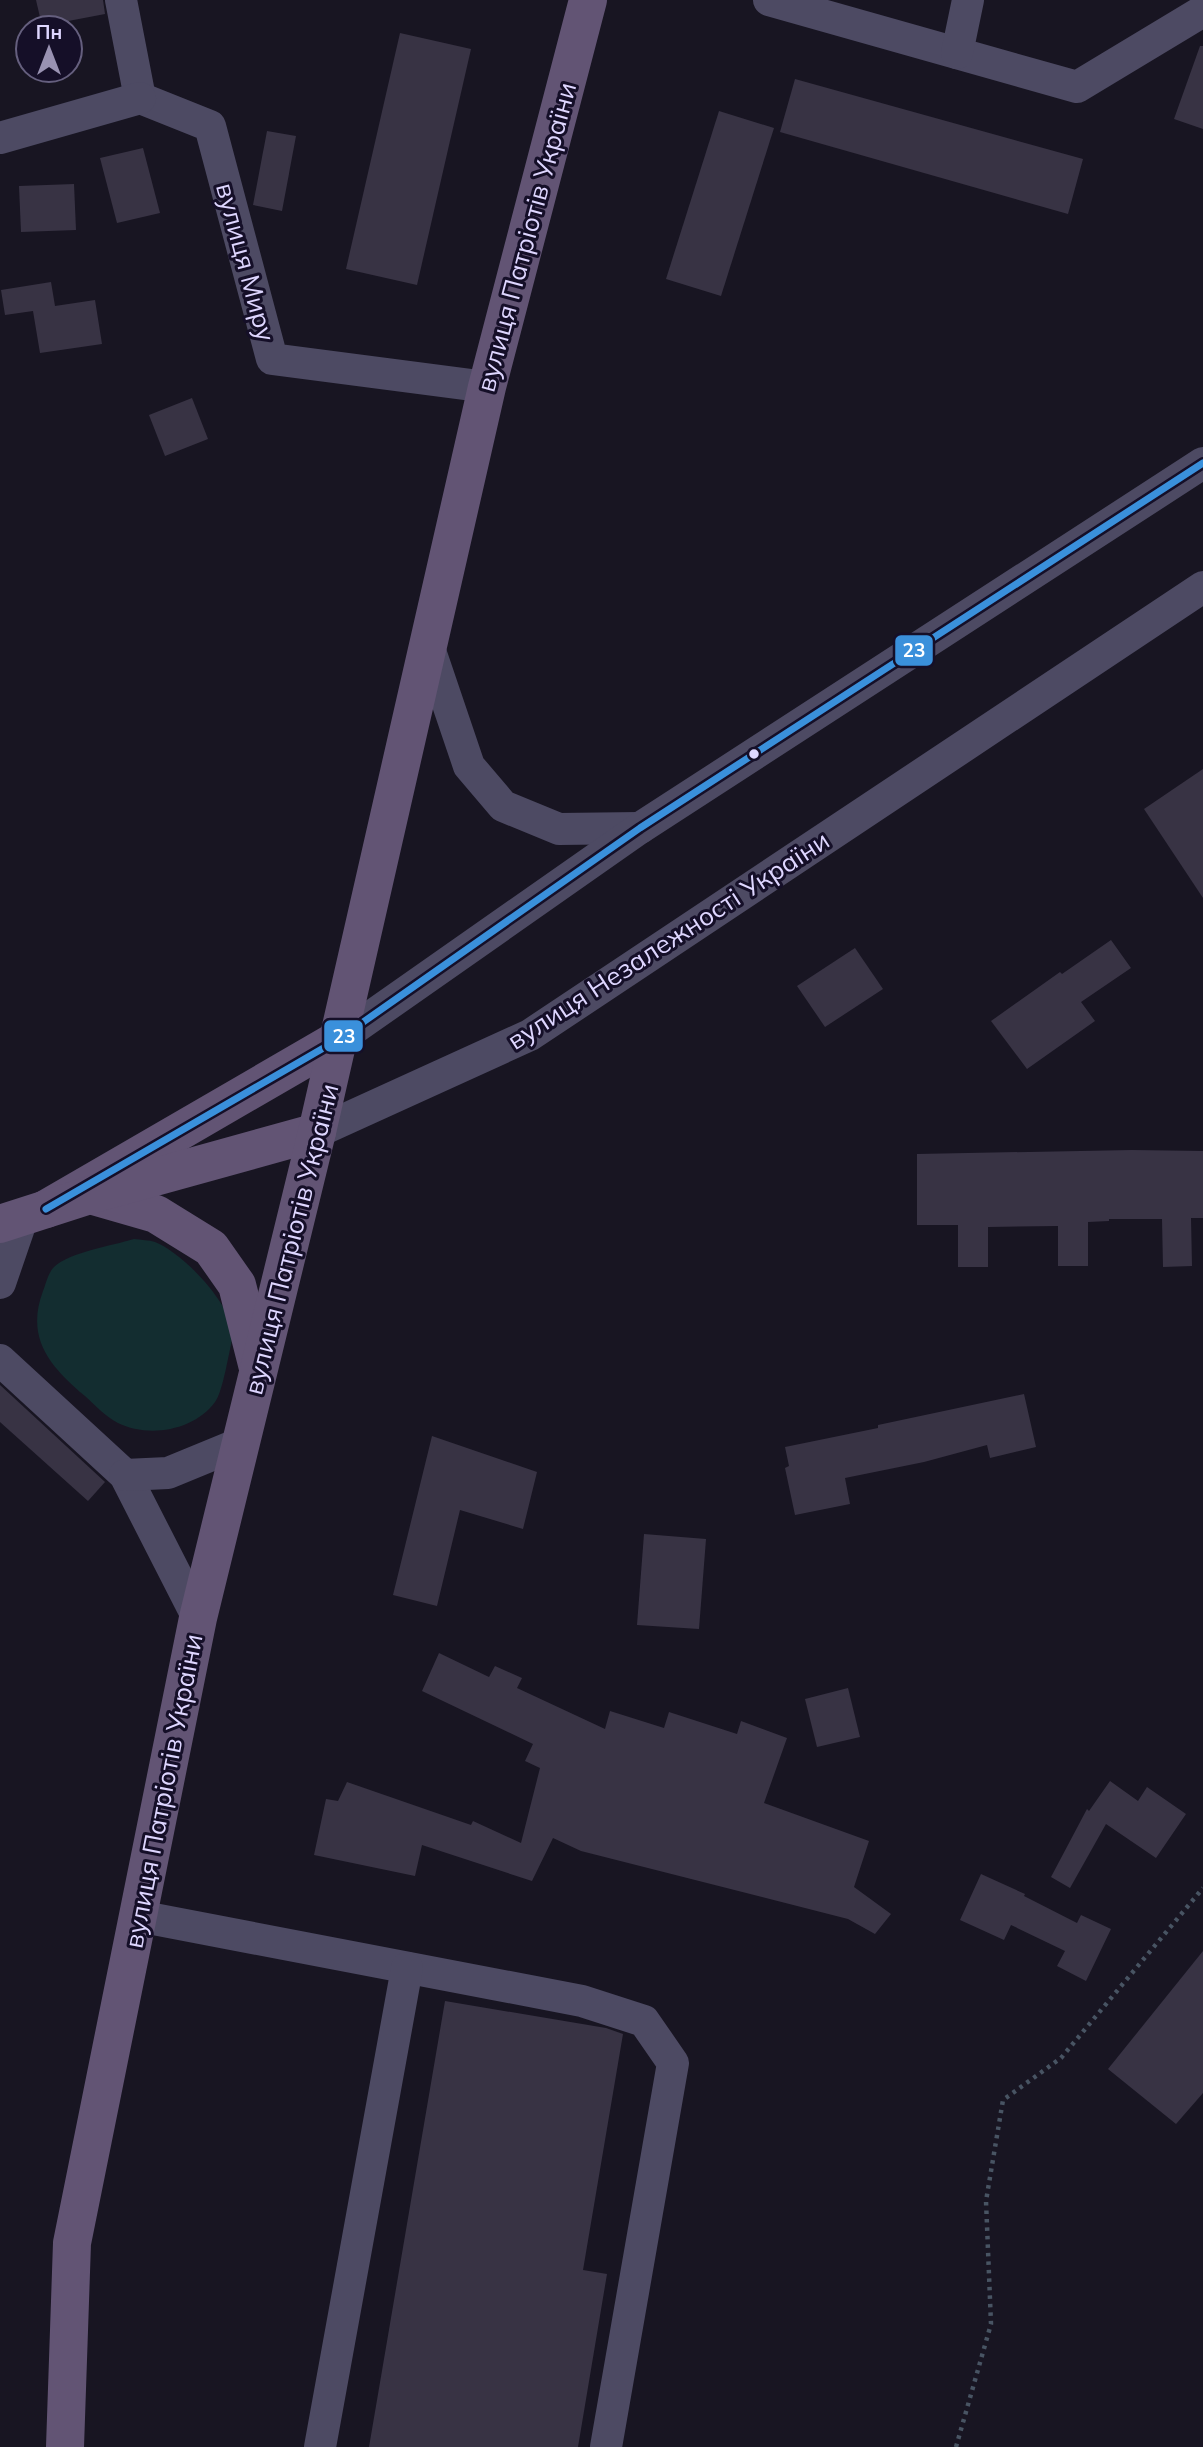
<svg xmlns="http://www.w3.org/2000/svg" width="1203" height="2447" viewBox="0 0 1203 2447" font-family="Mulish,sans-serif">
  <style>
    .green { fill: #132d30 }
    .building { fill: #383344 }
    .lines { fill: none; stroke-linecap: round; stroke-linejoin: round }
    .path { stroke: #485463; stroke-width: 4.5; stroke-dasharray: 3.5 5; stroke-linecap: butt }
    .minor { stroke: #4d4a63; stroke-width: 32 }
    .major { stroke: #625474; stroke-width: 38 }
    .bus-1-casing { stroke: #150f28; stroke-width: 12 }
    .bus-1 { stroke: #3a90db; stroke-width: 7 }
    .bus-dot { fill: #ded6ff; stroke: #150f28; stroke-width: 2.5 }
    .labels { text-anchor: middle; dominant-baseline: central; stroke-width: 6; stroke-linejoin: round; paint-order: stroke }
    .street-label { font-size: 26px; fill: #ded6ff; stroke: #150f28 }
    .line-badge { stroke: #150f28; stroke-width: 2.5 }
    .badge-label { font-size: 19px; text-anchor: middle; font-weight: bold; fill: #fff }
  </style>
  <rect width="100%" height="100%" fill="#181522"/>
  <!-- green -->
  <path class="green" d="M134,1239C141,1240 149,1240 155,1242C183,1253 233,1305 233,1336C229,1351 223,1392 215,1402C194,1431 148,1438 118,1423C106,1417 95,1405 85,1396C51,1367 25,1339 43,1291C46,1284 48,1273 54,1267C70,1252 111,1246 134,1239Z"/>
  <!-- building -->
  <g class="building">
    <path d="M36,0H103L105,14L42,26Z"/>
    <path d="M400,33L471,49L417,285L346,269Z"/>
    <path d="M1200,46H1203V129L1174,119Z"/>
    <path d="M795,79L1083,159L1068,214L780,132Z"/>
    <path d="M719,111L774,128L721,296L666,279Z"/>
    <path d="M267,131L296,136L282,211L253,205Z"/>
    <path d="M143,148L160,213L117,223L100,158Z"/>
    <path d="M74,184L76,230L21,232L19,186Z"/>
    <path d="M51,282L55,306L95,300L102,344L40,353L33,311L5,315L1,290Z"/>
    <path d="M192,398L208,439L165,456L149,415Z"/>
    <path d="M1203,769V898L1144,809Z"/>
    <path d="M1111,940L1131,968L1081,1002L1095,1021L1027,1069L991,1021L1060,972L1062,974Z"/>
    <path d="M855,948L883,989L825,1027L797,986Z"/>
    <path d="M1132,1150L1203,1151V1218H1191L1192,1266L1163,1267L1162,1219H1109V1221L1088,1222V1266H1058V1226L988,1227V1267H958V1225H917V1154Z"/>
    <path d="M0,1385L105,1482L88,1501L0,1422Z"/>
    <path d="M1024,1394L1036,1447L990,1458L987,1445L924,1462L845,1478L850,1504L795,1515L785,1468L789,1466L785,1447L878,1428V1425Z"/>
    <path d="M432,1436L537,1472L523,1529L460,1510L437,1606L393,1595Z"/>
    <path d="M644,1534L706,1539L699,1629L637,1625Z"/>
    <path d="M439,1653L489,1677L495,1666L522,1678L517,1688L605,1729L610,1711L664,1728L669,1712L737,1734L741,1721L787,1738L764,1803L869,1841L854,1887L891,1914L875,1934L848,1919L581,1851L553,1838L532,1881L422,1845L415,1876L314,1855L326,1799L338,1801L347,1782L471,1825L473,1821L521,1843L540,1768L525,1761L533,1744L422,1691Z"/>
    <path d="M848,1688L860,1737L817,1747L805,1699Z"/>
    <path d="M1110,1781L1138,1801L1147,1787L1186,1814L1156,1858L1106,1824L1070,1888L1051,1877L1087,1809L1089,1811Z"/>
    <path d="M981,1874L1025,1894L1024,1896L1077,1923L1081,1915L1111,1929L1086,1981L1057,1966L1065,1951L1011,1925L1004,1940L960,1920Z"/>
    <path d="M1203,1951V2093L1176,2124L1108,2069Z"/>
    <path d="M445,2001L606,2028L623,2034L583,2270L607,2274L578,2447H369Z"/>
  </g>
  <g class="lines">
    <!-- path -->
    <path class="path" d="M956,2447L991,2324L986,2201L1003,2100L1061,2058L1203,1888"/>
    <!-- minor -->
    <g class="minor">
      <path d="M121,0L140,98L210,126L272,359L487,387"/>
      <path d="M769,0L1077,87L1203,11"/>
      <path d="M957,53L968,0"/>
      <path d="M0,138L140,98"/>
      <path d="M428,645L469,766L503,806L559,829L640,828"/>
      <path d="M339,1039L640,828L1203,463"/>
      <path d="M317,1132L530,1035L1203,587"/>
      <path d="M0,1283L23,1216"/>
      <path d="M0,1360L125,1475L198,1618"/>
      <path d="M125,1475L168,1473L241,1443"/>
      <path d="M138,1916L582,2001L644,2021L673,2063L606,2447"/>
      <path d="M320,2447L407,1968"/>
    </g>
    <!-- major -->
    <g class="major">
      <path d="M90,1195L156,1214L211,1248L237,1285L258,1368"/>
      <path d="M46,1209L339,1039"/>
      <path d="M0,1224L90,1195L317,1132"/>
      <path d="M65,2447L72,2243L198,1618L317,1132L487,387L588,0"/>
    </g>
    <!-- bus-1 casing -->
    <g class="bus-1-casing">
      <path id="bus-1" d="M46,1209L339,1039L640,828L1203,463"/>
    </g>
    <!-- bus-1 -->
    <use href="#bus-1" class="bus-1"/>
  </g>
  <!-- markers -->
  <circle class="bus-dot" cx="754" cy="754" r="6"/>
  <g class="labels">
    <!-- street labels -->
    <g class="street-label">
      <text transform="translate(526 237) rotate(-75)">вулиця Патріотів України</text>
      <text transform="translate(246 262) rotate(75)">вулиця Миру</text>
      <text transform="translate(668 940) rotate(-33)">вулиця Незалежності України</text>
      <text transform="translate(291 1239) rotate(-76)">вулиця Патріотів України</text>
      <text transform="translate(163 1791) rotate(-79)">вулиця Патріотів України</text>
    </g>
  </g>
  <g class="line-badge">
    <rect x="894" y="634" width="40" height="33" rx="7" fill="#3a90db"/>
    <rect x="323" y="1019" width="41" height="34" rx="7" fill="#3a90db"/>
  </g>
  <g class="badge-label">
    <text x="914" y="657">23</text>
    <text x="344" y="1043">23</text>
  </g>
  <!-- north arrow -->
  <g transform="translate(49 49)"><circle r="33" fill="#150f28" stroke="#655f7e" stroke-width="2"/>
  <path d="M0-5L12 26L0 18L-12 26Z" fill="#9992b2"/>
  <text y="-10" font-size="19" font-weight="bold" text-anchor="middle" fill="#ded6ff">Пн</text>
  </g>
</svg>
